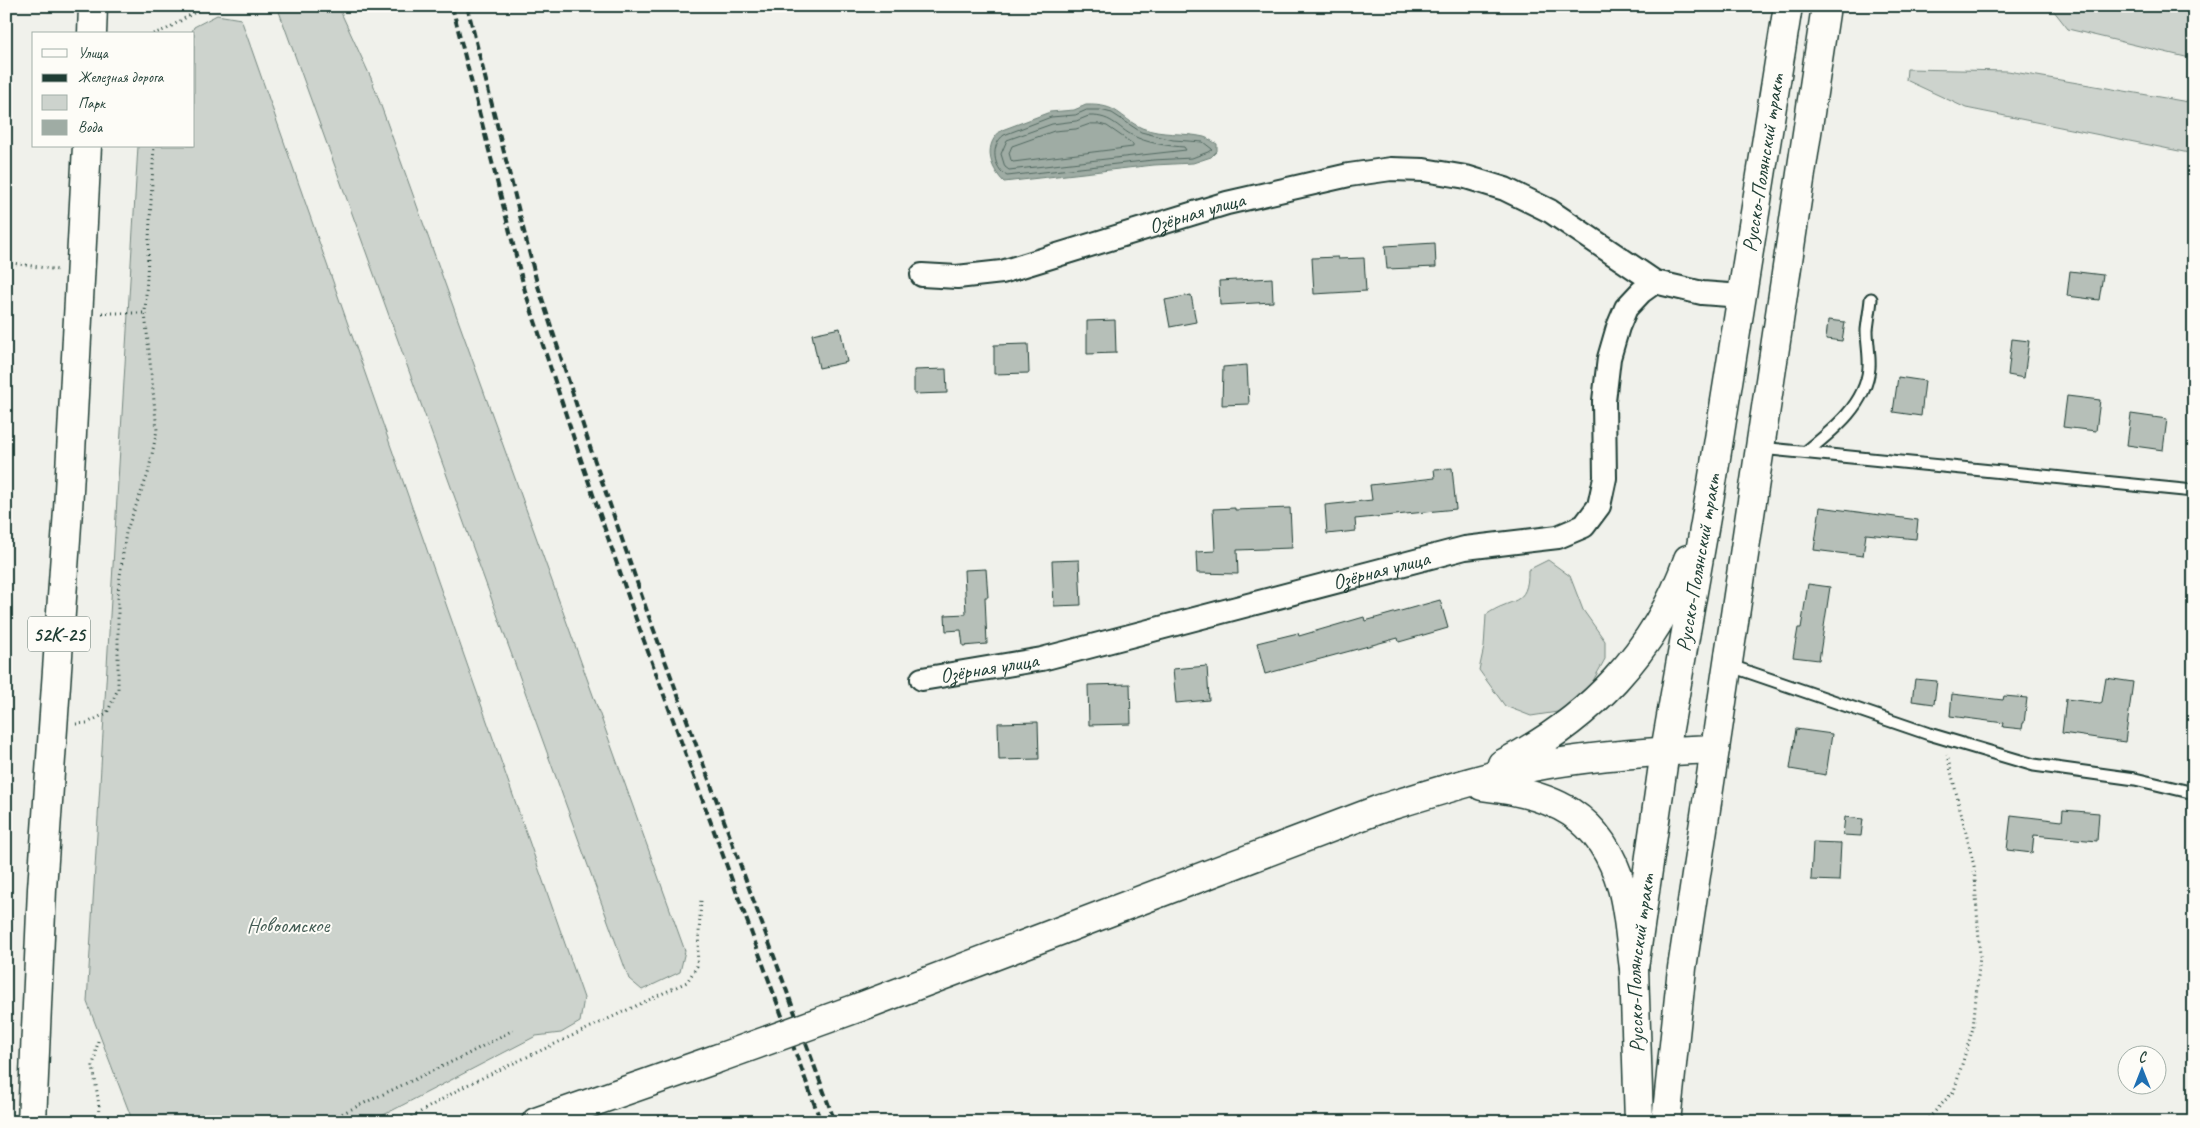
<svg xmlns="http://www.w3.org/2000/svg" width="2200" height="1128" viewBox="0 0 2200 1128" font-family="Caveat,sans-serif">
  <style>
    .green { fill: #cdd3cd; stroke: #768880 }
    .water { fill: #9faca4; stroke: #6c8077 }
    .lines { fill: none; stroke-linecap: round; stroke-linejoin: round }
    .shore { stroke: #526961; stroke-width: 1 }
    .building { fill: #b6bfb8; stroke: #1f3d34 }
    .service-casing { stroke: #1f3d34; stroke-width: 15 }
    .minor-casing { stroke: #1f3d34; stroke-width: 26 }
    .secondary-casing { stroke: #1f3d34; stroke-width: 31 }
    .primary-casing { stroke: #1f3d34; stroke-width: 31 }
    .path { stroke: #1f3d34; stroke-width: 3; stroke-dasharray: 1 4; stroke-linecap: butt }
    .service { stroke: #fdfcf7; stroke-width: 11 }
    .minor { stroke: #fdfcf7; stroke-width: 22 }
    .secondary { stroke: #fdfcf7; stroke-width: 28 }
    .primary { stroke: #fdfcf7; stroke-width: 28 }
    .rail { stroke: #1f3d34; stroke-width: 4; stroke-dasharray: 8 4; stroke-linecap: butt }
    .primary-bridge-casing { stroke: #1f3d34; stroke-width: 31; stroke-linecap: butt }
    .primary-bridge { stroke: #fdfcf7; stroke-width: 28 }
    .labels { text-anchor: middle; dominant-baseline: central; stroke-width: 4; stroke-linejoin: round; paint-order: stroke }
    .shield { fill: #fdfcf7; stroke: #62766e; stroke-width: 1 }
    .shield-label { font-size: 20px; font-weight: bold; fill: #1f3d34 }
    .street-label { font-size: 21px; fill: #1f3d34; stroke: #fdfcf7 }
    .park-label { font-size: 21px; fill: #425b53; stroke: #fdfcf7 }
  </style>
  <rect width="100%" height="100%" fill="#f0f1eb"/>
  <filter id="ink" filterUnits="userSpaceOnUse"><feTurbulence type="fractalNoise" baseFrequency=".02" numOctaves="2"/><feDisplacementMap in="SourceGraphic" scale="10" xChannelSelector="R" yChannelSelector="G"/><feConvolveMatrix kernelMatrix="1 2 1 2 8 2 1 2 1" color-interpolation-filters="sRGB"/></filter>
  <g filter="url(#ink)">
    <!-- green -->
    <g class="green">
      <path d="M277,6H338L371,78L685,951L680,972L642,990L629,979Z"/>
      <path d="M2050,6H2194V59L2068,29Z"/>
      <path d="M217,15L241,19L584,998L580,1022L561,1033L536,1036L370,1122H133L87,1002L138,146H194V34H191L194,27Z"/>
      <path d="M1907,69L2008,71L2194,103V154L1966,108L1906,80Z"/>
      <path d="M1548,560L1570,576L1583,610L1605,641V659L1588,690L1564,711L1531,716L1505,706L1479,670L1484,647L1486,615C1510,597 1529,608 1528,570Z"/>
    </g>
    <!-- water -->
    <path class="water" d="M1086,105C1119,104 1118,117 1142,128C1162,136 1183,132 1204,137C1208,138 1213,142 1217,144V151L1211,157L1193,163L1154,165L1004,182C989,167 983,144 1002,130L1050,112L1074,110Z"/>
    <g class="lines">
      <!-- shore -->
      <g class="shore">
        <path d="M1087,110H1100L1112,113L1141,132L1173,140L1203,142L1212,149L1208,152L1192,158L1153,160L1007,176C993,168 990,145 1004,135L1051,117L1075,115Z"/>
        <path d="M1089,116C1114,115 1118,130 1138,138C1152,144 1170,146 1184,147L1186,150L1009,170L1005,167L1001,154L1007,140L1052,124L1076,121Z"/>
        <path d="M1099,124L1107,126L1133,144V147L1013,162L1011,160L1009,153L1012,146L1054,131L1076,129L1090,124Z"/>
      </g>
    </g>
    <!-- building -->
    <g class="building">
      <path d="M1435,243L1436,267L1387,269L1385,246Z"/>
      <path d="M1338,257V259L1364,258L1366,291L1314,294L1312,258Z"/>
      <path d="M2070,271L2103,275L2099,300L2067,296Z"/>
      <path d="M1272,278L1273,302L1220,305L1219,281Z"/>
      <path d="M1191,295L1196,322L1170,327L1165,300Z"/>
      <path d="M1115,320L1116,353L1087,354V321Z"/>
      <path d="M1828,320L1845,322L1842,341L1826,339Z"/>
      <path d="M840,328L847,362L819,368L812,334Z"/>
      <path d="M2012,339L2029,341L2024,378L2008,375Z"/>
      <path d="M1028,344L1029,373L994,374V345Z"/>
      <path d="M1247,365L1249,404L1222,405L1223,367Z"/>
      <path d="M946,369L947,393L914,394V370Z"/>
      <path d="M1898,377L1925,381L1921,416L1893,412Z"/>
      <path d="M2067,396L2100,400L2096,431L2063,427Z"/>
      <path d="M2131,414L2167,419L2163,450L2127,445Z"/>
      <path d="M1452,468L1456,509L1355,519L1356,531L1327,534L1325,505L1372,500L1370,485L1435,478L1434,469Z"/>
      <path d="M1820,507L1918,520L1916,539L1866,534L1863,556L1814,550Z"/>
      <path d="M1235,508V510L1290,508L1292,548L1237,550L1238,574L1197,573L1196,552L1215,551L1213,509Z"/>
      <path d="M1079,560L1081,605L1054,606L1052,561Z"/>
      <path d="M986,569L988,597H985L987,644L963,646L961,630L946,631L945,615L966,614L964,570Z"/>
      <path d="M1808,584L1830,587L1819,660L1793,657L1798,628H1801Z"/>
      <path d="M1440,600L1448,628L1399,642L1398,638L1265,674L1257,643L1298,633L1299,636L1364,617L1365,621Z"/>
      <path d="M1207,666L1209,700L1176,703L1173,669Z"/>
      <path d="M2106,678L2133,682L2125,742L2062,733L2066,699L2100,703L2102,702Z"/>
      <path d="M1915,679L1937,681L1934,704L1912,701Z"/>
      <path d="M1130,684L1131,724L1089,725L1088,685Z"/>
      <path d="M1952,694L2003,700L2004,696L2027,698L2024,723H2023L2022,729L2003,727L2004,723L1950,716Z"/>
      <path d="M1038,722L1039,759L999,760L998,723Z"/>
      <path d="M1796,729L1832,734L1826,775L1790,769Z"/>
      <path d="M2063,810L2099,813L2097,841L2034,835L2032,853L2007,850L2011,815L2062,821Z"/>
      <path d="M1845,817L1863,819L1861,836L1843,835Z"/>
      <path d="M1813,842L1841,843L1839,881L1811,880Z"/>
    </g>
    <g class="lines">
      <!-- service casing -->
      <g class="service-casing">
        <g id="service">
          <path d="M1760,448L2194,491"/>
          <path d="M1806,452C1832,431 1866,405 1869,368C1870,356 1867,343 1867,330C1868,320 1870,310 1871,299"/>
          <path d="M1728,665L1929,734L2034,765L2135,779L2194,793"/>
        </g>
      </g>
      <!-- minor casing -->
      <g class="minor-casing">
        <g id="minor">
          <path id="s1" d="M922,275L957,277L1002,272L1227,203L1349,175L1391,169L1424,170L1466,177L1505,189L1550,211L1655,282L1702,293L1742,296"/>
          <path id="s2" d="M922,679L1042,659L1465,548L1558,537L1584,526L1599,506L1605,478L1604,401L1609,358L1618,327L1626,308L1641,292L1655,282"/>
        </g>
      </g>
      <!-- secondary casing -->
      <g class="secondary-casing">
        <g id="secondary">
          <path id="s3" d="M1639,1122L1634,968L1665,751"/>
          <path d="M1666,1122L1682,968L1715,749"/>
        </g>
      </g>
      <!-- primary casing -->
      <g class="primary-casing">
        <g id="primary">
          <path d="M92,34L93,6"/>
          <path id="s4" d="M1665,751L1711,489L1788,6"/>
          <path d="M1502,764C1588,721 1656,651 1688,559"/>
          <path d="M1482,786C1553,794 1601,814 1622,888C1629,913 1630,942 1634,968"/>
          <path d="M860,1007L1380,809C1435,792 1491,774 1549,764C1604,755 1659,751 1715,749L1826,6"/>
          <path d="M32,1122L42,889L68,510L87,146"/>
          <path d="M536,1122L716,1059"/>
        </g>
      </g>
      <!-- path -->
      <g class="path">
        <path d="M153,34L167,29L205,6"/>
        <path d="M6,262L58,270"/>
        <path d="M102,313H145"/>
        <path d="M76,724L87,723L107,713L118,689V591L126,532L148,474L157,430L145,313L154,146"/>
        <path d="M98,1041L93,1066L99,1105L98,1122"/>
        <path d="M324,1122L464,1056L513,1030"/>
        <path d="M403,1122L465,1086L687,982L697,966L701,900"/>
        <path d="M1925,1122L1954,1091L1973,1028L1980,956L1974,866L1947,755"/>
      </g>
      <!-- service -->
      <use href="#service" class="service"/>
      <!-- minor -->
      <use href="#minor" class="minor"/>
      <!-- secondary -->
      <use href="#secondary" class="secondary"/>
      <!-- primary -->
      <use href="#primary" class="primary"/>
      <!-- rail -->
      <g class="rail">
        <path d="M452,6L525,291L579,454L636,619L821,1122"/>
        <path d="M467,6L537,283L591,450L648,614L835,1122"/>
      </g>
      <!-- primary-bridge casing -->
      <g class="primary-bridge-casing">
        <path id="primary-bridge" d="M716,1059L860,1007"/>
      </g>
      <!-- primary-bridge -->
      <use href="#primary-bridge" class="primary-bridge"/>
    </g>
  </g>
  <g class="labels">
    <!-- shield labels -->
    <rect class="shield" x="28" y="616.5" width="62" height="35" rx="4"/>
    <g class="shield-label">
      <text x="59" y="634">52К-25</text>
    </g>
    <!-- street labels -->
    <g class="street-label">
      <text stroke="none"><textPath href="#s4" startOffset="596">Русско-Полянский тракт</textPath></text>
      <text stroke="none"><textPath href="#s1" startOffset="284">Озёрная улица</textPath></text>
      <text stroke="none"><textPath href="#s4" startOffset="191">Русско-Полянский тракт</textPath></text>
      <text stroke="none"><textPath href="#s2" startOffset="472">Озёрная улица</textPath></text>
      <text stroke="none"><textPath href="#s2" startOffset="68">Озёрная улица</textPath></text>
      <text stroke="none"><textPath href="#s3" startOffset="159">Русско-Полянский тракт</textPath></text>
    </g>
    <!-- park labels -->
    <g class="park-label">
      <text x="288" y="925">Новоомское</text>
    </g>
  </g>
  <!-- margin -->
  <rect width="2200" height="1128" fill="none" stroke="#fdfcf7" stroke-width="25"/>
  <rect x="12" y="12" width="2175" height="1103" fill="none" stroke="#1f3d34" stroke-width="2" filter="url(#ink)"/>
  <!-- legend -->
  <rect x="32" y="32" width="162" height="115" fill="#fdfcf7" stroke="#a4b0a9"/>
  <rect x="42" y="49" width="25" height="8" fill="#fdfcf7" stroke="#a4b0a9"/>
  <text x="78" y="58" font-size="15" fill="#1f3d34">Улица</text>
  <rect x="42" y="74" width="25" height="8" fill="#1f3d34" stroke="#a4b0a9"/>
  <text x="78" y="82" font-size="15" fill="#1f3d34">Железная дорога</text>
  <rect x="42" y="95" width="25" height="15" fill="#cdd3cd" stroke="#a4b0a9"/>
  <text x="78" y="108" font-size="15" fill="#1f3d34">Парк</text>
  <rect x="42" y="120" width="25" height="15" fill="#9faca4" stroke="#a4b0a9"/>
  <text x="78" y="132" font-size="15" fill="#1f3d34">Вода</text>
  <!-- north arrow -->
  <g transform="translate(2142 1070)"><circle r="24" fill="#fdfcf7" stroke="#a4b0a9"/>
  <path d="M0-4L9 19L0 12L-9 19Z" fill="#1f6fb2"/>
  <text y="-8" font-size="14" font-weight="bold" text-anchor="middle" fill="#1f3d34">С</text>
  </g>
</svg>
